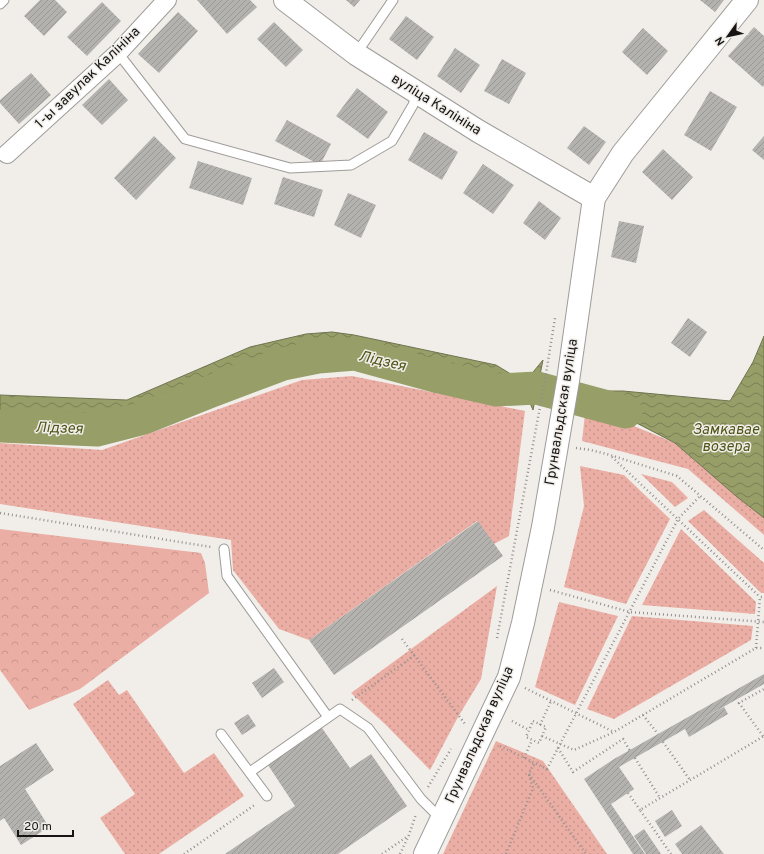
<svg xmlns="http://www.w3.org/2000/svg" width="764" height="854" viewBox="0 0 764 854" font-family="Overpass,sans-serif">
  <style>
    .grass { fill: url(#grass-dots) }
    .forest { fill: url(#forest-crowns) }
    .water { fill: url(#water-waves); stroke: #70754f }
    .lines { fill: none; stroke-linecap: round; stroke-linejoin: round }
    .river { stroke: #979e68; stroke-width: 33 }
    .building { fill: url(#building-hatch) }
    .service-casing { stroke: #9e9c99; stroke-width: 11 }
    .minor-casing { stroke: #9e9c99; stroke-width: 20 }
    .secondary-casing { stroke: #9e9c99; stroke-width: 24 }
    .path { stroke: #92908d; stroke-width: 2.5; stroke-dasharray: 1 3; stroke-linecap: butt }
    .service { stroke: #fff; stroke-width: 9 }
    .minor { stroke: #fff; stroke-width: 18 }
    .secondary { stroke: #fff; stroke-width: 22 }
    .labels { text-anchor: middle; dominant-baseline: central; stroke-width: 3; stroke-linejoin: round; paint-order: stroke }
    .street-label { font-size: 14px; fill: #161514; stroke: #f1eeea }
    .water-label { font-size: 15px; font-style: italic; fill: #4f5517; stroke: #f1eeea }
  </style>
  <defs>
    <pattern id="grass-dots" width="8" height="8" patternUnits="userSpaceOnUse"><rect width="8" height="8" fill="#ebaea4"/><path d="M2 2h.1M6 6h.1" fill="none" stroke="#c9958c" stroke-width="1.8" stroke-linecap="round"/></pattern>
    <pattern id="forest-crowns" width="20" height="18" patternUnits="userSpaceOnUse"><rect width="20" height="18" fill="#ebaea4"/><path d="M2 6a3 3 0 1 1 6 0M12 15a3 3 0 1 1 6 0" fill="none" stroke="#c9958c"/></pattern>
    <pattern id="water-waves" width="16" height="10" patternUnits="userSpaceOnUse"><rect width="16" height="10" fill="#979e68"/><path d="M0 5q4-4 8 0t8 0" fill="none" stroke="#7a8054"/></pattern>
    <pattern id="building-hatch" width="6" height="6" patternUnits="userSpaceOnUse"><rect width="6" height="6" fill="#b3b2ae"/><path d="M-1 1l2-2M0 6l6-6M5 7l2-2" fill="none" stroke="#999895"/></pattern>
  </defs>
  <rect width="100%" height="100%" fill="#f1eeea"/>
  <!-- grass -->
  <g class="grass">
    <path d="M352,376L525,411L509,536L494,544L477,521L309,640L279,629L233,570L231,540L0,504V443L102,450L302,380Z"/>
    <path d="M585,414L617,419L675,443L736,496L764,518V535L688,469L582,441Z"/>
    <path d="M580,466L624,475L670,519L626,604L564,587L584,506Z"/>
    <path d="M641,474L672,482L688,498L675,507Z"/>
    <path d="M704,510L764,563V593H761L688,521Z"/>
    <path d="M681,529L756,602L755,614L642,605Z"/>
    <path d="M497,586L481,679L458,717L430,770L386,725L351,693Z"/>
    <path d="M559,602L618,616L575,705L535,687Z"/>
    <path d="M632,616L753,626L751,640L614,719L587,709Z"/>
    <path d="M108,680L119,695L127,690L184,773L214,753L244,796L159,854H125L100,818L135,794L73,704Z"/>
    <path d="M496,741L543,761L607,854H443Z"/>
  </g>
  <!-- forest -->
  <path class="forest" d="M0,529L201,553L205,563L209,593L80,689L29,710L0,670Z"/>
  <!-- water -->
  <g class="water">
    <path d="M332,332L354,335L496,365L519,379L529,377L543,360L533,410L526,394L341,353L282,362L102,433H0V395L127,400L250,347L306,334Z"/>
    <path d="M764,336V518L736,496L675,443L625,417L588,406L583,400L589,391H623L730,401L753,362Z"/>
  </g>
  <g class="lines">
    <!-- river -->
    <path class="river" d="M0,426L97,430L144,418L209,392L283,364L318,357L355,354L439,377L496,390L537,388L626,412"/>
  </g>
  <!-- building -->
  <g class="building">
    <path d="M40,0H55L67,12L44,36L24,16Z"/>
    <path d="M197,0H250L257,7L227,34Z"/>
    <path d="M346,0H360L354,7Z"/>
    <path d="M700,0H724L715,12Z"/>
    <path d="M102,2L121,21L87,56L67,37Z"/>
    <path d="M178,12L198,31L159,73L138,54Z"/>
    <path d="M406,16L434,37L417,60L389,39Z"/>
    <path d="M274,22L303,50L286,67L257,39Z"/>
    <path d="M754,27L764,36V85L763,87L728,56Z"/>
    <path d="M643,28L668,51L647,75L622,52Z"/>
    <path d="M455,48L480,65L461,93L437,76Z"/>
    <path d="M502,59L526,73L509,104L484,91Z"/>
    <path d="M31,73L51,95L19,124L0,103V100Z"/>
    <path d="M109,79L128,100L102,125L82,105Z"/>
    <path d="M357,88L388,112L368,139L336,116Z"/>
    <path d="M710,91L737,107L711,151L684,135Z"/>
    <path d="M287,120L331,144L320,165L275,141Z"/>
    <path d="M584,126L606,142L589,165L567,148Z"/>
    <path d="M424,132L458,152L442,180L408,160Z"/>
    <path d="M154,136L176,158L136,200L114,178Z"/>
    <path d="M764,136V160L752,150Z"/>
    <path d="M663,149L693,177L672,200L642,172Z"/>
    <path d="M198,161L252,178L243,205L189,188Z"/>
    <path d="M483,164L514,185L493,214L463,193Z"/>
    <path d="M283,177L323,190L314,217L274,204Z"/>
    <path d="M348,193L376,205L361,238L334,225Z"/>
    <path d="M539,201L561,218L545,240L523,223Z"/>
    <path d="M619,221L644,226L636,263L611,257Z"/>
    <path d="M688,318L707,332L690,357L671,343Z"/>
    <path d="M478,521L503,556L334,675L309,640Z"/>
    <path d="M274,668L284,682L262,698L252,683Z"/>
    <path d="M764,674V684L693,724L724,707L728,714L689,737L685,729L619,767L634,789L611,804L645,854H633L584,779L614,759Z"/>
    <path d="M248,714L256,726L242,735L234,723Z"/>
    <path d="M322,728L350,768L371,754L407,806L338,854H225L295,806L268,765Z"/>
    <path d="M36,743L54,770L25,789L49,827L21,845L4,818L0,821V766Z"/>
    <path d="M672,810L682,826L665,837L655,821Z"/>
    <path d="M701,825L724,854H682L675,844Z"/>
    <path d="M644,829L661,854H646L634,836Z"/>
  </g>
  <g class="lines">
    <!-- service casing -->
    <g class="service-casing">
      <g id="service">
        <path d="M0,4L4,0"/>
        <path d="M118,53L185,139L290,168L351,165L392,141L413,105L417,94"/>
        <path d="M356,54L393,0"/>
        <path d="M224,549L227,576L328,717"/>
        <path d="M221,734L267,796"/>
        <path d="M250,772L340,709L368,728L421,799L441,819"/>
      </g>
    </g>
    <!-- minor casing -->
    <g class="minor-casing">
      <path id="minor" d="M7,154L118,53L167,0"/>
    </g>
    <!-- secondary casing -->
    <g class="secondary-casing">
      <g id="secondary">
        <path d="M285,0L356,54L478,131L594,198"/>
        <path d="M425,854L509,677L523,623L543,527L568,381L594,198L623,153L747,0"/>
      </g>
    </g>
    <!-- path -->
    <g class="path">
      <path d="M576,448L591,450L610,455L677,476L764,550"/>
      <path d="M612,457L760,597"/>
      <path d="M0,513L211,547"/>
      <path d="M550,590L630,612L764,622"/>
      <path d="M497,638L545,380L555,318"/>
      <path d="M402,639L465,724"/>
      <path d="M756,648L760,597H764"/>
      <path d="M525,688L614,732"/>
      <path d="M352,700L415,655"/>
      <path d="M643,715L658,734"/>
      <path d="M512,721L529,730"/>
      <path d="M533,721L546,727L539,743L526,737Z"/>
      <path d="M540,725L551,701"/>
      <path d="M542,736L574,750L614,732L756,648H764"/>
      <path d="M763,736L739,703L764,689"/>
      <path d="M663,742L690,780"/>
      <path d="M500,746L547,769L678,519L700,496"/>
      <path d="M558,748L573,772L623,739L630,751"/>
      <path d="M524,758L532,740"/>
      <path d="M635,758L660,798"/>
      <path d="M529,774L586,854"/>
      <path d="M428,787L451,749"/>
      <path d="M628,793L640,810"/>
      <path d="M184,854L256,804"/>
      <path d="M382,854L408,836"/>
      <path d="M400,854L409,835L416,814"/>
      <path d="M506,854L533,788L529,774L534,763"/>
      <path d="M671,854L640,810L764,736"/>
    </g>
    <!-- service -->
    <use href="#service" class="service"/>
    <!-- minor -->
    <use href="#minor" class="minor"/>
    <!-- secondary -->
    <use href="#secondary" class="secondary"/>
  </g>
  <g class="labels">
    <!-- street labels -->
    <g class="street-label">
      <text transform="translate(88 78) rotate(-44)">1-ы завулак Калініна</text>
      <text transform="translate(436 105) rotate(32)">вуліца Калініна</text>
      <text transform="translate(562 412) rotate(-81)">Грунвальдская вуліца</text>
      <text transform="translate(480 735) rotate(-66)">Грунвальдская вуліца</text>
    </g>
    <!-- water labels -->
    <g class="water-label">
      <text transform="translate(382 362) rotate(13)">Лідзея</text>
      <text transform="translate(59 429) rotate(2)">Лідзея</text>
      <text x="726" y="430">Замкавае<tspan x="726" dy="17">возера</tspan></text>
    </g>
  </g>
  <!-- north arrow -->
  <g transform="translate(728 36) rotate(237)" stroke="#f1eeea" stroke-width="3" paint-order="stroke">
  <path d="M0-3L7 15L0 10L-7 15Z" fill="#161514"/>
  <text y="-6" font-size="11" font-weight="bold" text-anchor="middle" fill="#161514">N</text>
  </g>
  <!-- scale -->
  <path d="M18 830v6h55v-6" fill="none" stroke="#161514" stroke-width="2"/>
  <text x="24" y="830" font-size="12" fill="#161514" stroke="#f1eeea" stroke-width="3" paint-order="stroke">20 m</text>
</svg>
